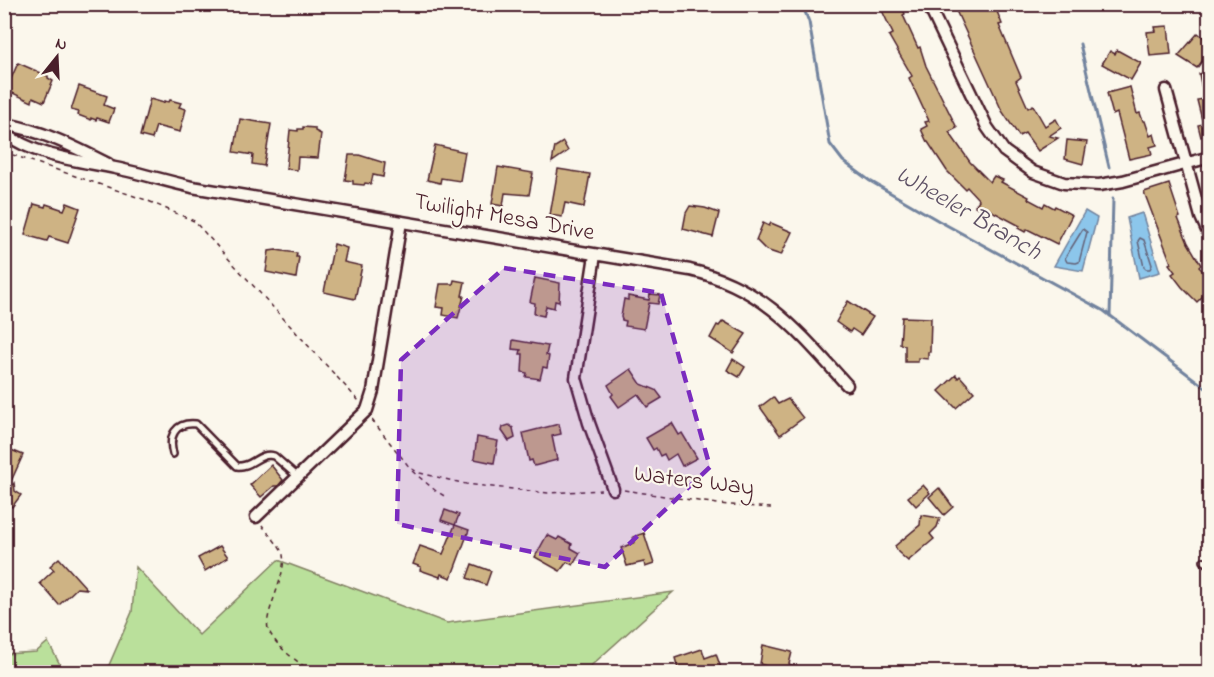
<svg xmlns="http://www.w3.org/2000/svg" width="1214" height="677" viewBox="0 0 1214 677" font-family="'Indie Flower',sans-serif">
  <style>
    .green { fill: #bae09b; stroke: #828063; stroke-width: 1.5 }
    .water { fill: #8cc6eb; stroke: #72839e; stroke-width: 1.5 }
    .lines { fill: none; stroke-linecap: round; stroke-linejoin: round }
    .shore { stroke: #646278; stroke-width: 1.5 }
    .stream { stroke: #72839e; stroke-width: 3 }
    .building { fill: #ceb384; stroke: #4a1f2b; stroke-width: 1.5 }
    .service-casing { stroke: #4a1f2b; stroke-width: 10 }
    .minor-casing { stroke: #4a1f2b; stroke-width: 15 }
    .path { stroke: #4a1f2b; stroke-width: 1.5; stroke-dasharray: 4.5 4.5; stroke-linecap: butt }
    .service { stroke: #fbf7ec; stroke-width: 5 }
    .minor { stroke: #fbf7ec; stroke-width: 10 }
    .marked { fill: #7b2cbf; fill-opacity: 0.2; stroke: #7b2cbf; stroke-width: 4.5; stroke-dasharray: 12 8; stroke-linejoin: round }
    .labels { text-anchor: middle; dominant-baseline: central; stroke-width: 4.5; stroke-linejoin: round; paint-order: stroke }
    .street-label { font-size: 24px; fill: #4a1f2b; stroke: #fbf7ec }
    .water-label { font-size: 26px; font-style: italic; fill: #5e5165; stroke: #fbf7ec }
  </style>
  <rect width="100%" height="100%" fill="#fbf7ec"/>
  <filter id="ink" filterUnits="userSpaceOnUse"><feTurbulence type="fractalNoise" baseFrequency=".0167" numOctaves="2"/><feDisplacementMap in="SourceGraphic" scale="12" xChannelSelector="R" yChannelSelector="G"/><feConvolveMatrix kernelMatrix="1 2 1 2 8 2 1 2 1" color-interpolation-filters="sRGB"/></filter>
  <g filter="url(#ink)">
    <!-- green -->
    <g class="green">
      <path d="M278,560L447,623L673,592L584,672H106L132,612L136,567L199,635Z"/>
      <path d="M48,642L64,672H5V654L36,652Z"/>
    </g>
    <!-- water -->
    <g class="water">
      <path d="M1085,211L1097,218L1083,271L1054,266Z"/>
      <path d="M1142,213L1160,272L1139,278L1127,218Z"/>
    </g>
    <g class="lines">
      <!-- shore -->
      <g class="shore">
        <path d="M1083,229L1087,232L1079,262L1076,263L1067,262L1065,258Z"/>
        <path d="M1140,238L1144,240L1152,265L1150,269H1146L1144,267L1138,241Z"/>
      </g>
      <!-- stream -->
      <g class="stream">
        <path d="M802,4L809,22L830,144L843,161L870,181L939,221L1104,311L1210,391"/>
        <path d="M1080,44L1109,167"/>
        <path d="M1110,316L1113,199"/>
      </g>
    </g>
    <!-- building -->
    <g class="building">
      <path d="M879,4H901L905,14L903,15L918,48L920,47L926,66L957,128L949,132L970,162L990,182L994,176L1003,180L1001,182L1029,197L1028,199L1043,207L1045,203L1054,208L1055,206L1072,215L1057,244L1027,229L1025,232L1018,228L1020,226L990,210L988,213L975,206L979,200L967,187L965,189L947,171L928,142H927L921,129L927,126L925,122L929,121L909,78L912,76L889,36L893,34Z"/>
      <path d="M953,4H994L1002,24L999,25L1021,77L1016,81L1028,108L1033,105L1045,126L1056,119L1061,128L1049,136L1058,138L1038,151L1025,133L1019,136L1002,111Z"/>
      <path d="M1168,26L1171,54L1150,56L1147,32L1156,31L1155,27Z"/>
      <path d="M1198,33L1209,42L1205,46L1209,52L1197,68L1178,56Z"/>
      <path d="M1117,50L1141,63L1131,80L1102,64L1110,51L1115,54Z"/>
      <path d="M18,63L48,76V78L53,81L44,102L33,97L32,102L6,90Z"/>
      <path d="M1209,71V138L1207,139L1206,135L1201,137L1198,125L1203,124L1197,100L1204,99L1199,74Z"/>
      <path d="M79,86L107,96L104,105L114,109L109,122L97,118L96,120L91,118V120L78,115L79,112L71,110Z"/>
      <path d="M1130,87L1137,114L1140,113L1143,121H1145L1150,136L1154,134L1157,145L1150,147L1152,154L1129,159L1117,113L1113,115L1107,93Z"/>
      <path d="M150,99L164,103V101L169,102L170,100L181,103L179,107L186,109L180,132L156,126L152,139L140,136Z"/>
      <path d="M240,119L271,124L264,166L252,164L253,155L234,152Z"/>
      <path d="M303,127L315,128V131L321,134L318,158L298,157L297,170L286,169L290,130L298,131V129H303Z"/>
      <path d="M1067,140L1087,142L1083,164L1065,159Z"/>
      <path d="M563,142L568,151L552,162L555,147Z"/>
      <path d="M435,145L465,152L460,181L441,178L440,183L427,180Z"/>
      <path d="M349,155H359L385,163L383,177L373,175L371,184L365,183L364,185L353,184V181L345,180Z"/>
      <path d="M498,167L533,173L529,195L505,193L503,206L492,204Z"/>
      <path d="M558,169L590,174L584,207L565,203L562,217L550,215Z"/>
      <path d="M1169,184L1180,217L1178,218L1188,243L1201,265L1199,267L1209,277V297L1205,294L1197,302L1182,287L1172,274L1175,272L1169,264L1171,263L1144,192Z"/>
      <path d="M67,203L80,208L68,243L49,237L47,241L25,235L34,204L45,207L46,204L64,210Z"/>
      <path d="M690,206L705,208L719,213L713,237L683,229L686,213Z"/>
      <path d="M763,223L769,226L771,223L792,232L781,255L766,250L756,240Z"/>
      <path d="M334,244L347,248L344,262L362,266L355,299L324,292Z"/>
      <path d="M276,250L297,253L296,257H299L296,278L266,272L269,251Z"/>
      <path d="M535,278L560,283L559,302L555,301L554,308L546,306L544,316L534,314L535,303L530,302Z"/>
      <path d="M454,280L465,282L462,296H464L458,318L443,315L444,308L436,307L440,284H453Z"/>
      <path d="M650,294L660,295L658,304L649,303L644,329L625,326L626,321L622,320L621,317L624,299L628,300V296L649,300Z"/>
      <path d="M848,301L873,317L861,335L852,329L850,332L836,322Z"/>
      <path d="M902,317L931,318L930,352H928V359L918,358V362H905V345L900,344Z"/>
      <path d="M723,321L746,334L733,353L710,338L717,325L719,326Z"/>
      <path d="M513,340L548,346L546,355L549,356L547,368L543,367L540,379L526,377L527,373L522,372L523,354H520L521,350L512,349Z"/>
      <path d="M733,359L745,367L739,377L727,370Z"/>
      <path d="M631,369L641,384L656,390L662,398L647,407L638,394L619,407L611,396L613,394L608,385Z"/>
      <path d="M956,375L958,378L960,376L974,392L956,408L939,391Z"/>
      <path d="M773,397L778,404L788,399L803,418L780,435L760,407Z"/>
      <path d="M672,423L679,435L682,433L697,458L682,466L676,454L667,460L664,454L660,456L656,448L653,450L646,438Z"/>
      <path d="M559,424L561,434L552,436L557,460L534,466L532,460L529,461L523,433Z"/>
      <path d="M509,425L513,428L515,438L509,441L502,431L503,427Z"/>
      <path d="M477,437L498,441L494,463L474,459Z"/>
      <path d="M4,447L23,455L12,479L4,476Z"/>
      <path d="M271,465L283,480L278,486H274L261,497L250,485Z"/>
      <path d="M14,483L15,491L21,495L12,507L4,502V497Z"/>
      <path d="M923,485L930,493L916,506L908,497Z"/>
      <path d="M939,488L953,507L944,515L929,497Z"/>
      <path d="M445,510L459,515L455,525L441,520Z"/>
      <path d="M921,515L940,518L937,527L930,534L934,539L908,561L898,552L895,546L920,525Z"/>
      <path d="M455,525L469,530L451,578L441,574L440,577L420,570L421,567L413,564L420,546L443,554Z"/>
      <path d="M644,533L654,564L645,567L644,562L627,566L621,548L635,542L633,537Z"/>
      <path d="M547,535L557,540L559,537L572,544L571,548L580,553L573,565L567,562L560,571L535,557Z"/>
      <path d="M220,546L228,557L205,571L198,558Z"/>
      <path d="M59,558L87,589L77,588L59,605L40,583L54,570L50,566Z"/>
      <path d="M472,564L491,571L486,585L467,578Z"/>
      <path d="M763,645L792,652L789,664L808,672L777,670L776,672H766V666L760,664Z"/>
      <path d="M702,649L705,658L716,654L721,668L707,672H679L675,658Z"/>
    </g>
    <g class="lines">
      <!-- service casing -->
      <g class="service-casing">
        <g id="service">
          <path d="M173,454C168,436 175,422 196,424L237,466C252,468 258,452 274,456L298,477"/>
          <path d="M1204,561L1210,565"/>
        </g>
      </g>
      <!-- minor casing -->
      <g class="minor-casing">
        <g id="minor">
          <path d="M928,4L987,127L1004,151L1033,172L1064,183L1099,185L1123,181L1210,157"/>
          <path d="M1166,90L1201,217L1210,237"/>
          <path d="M4,124C41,130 75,147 108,164"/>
          <path d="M4,133C37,157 76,160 115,168C140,173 166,181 192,187L690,270C764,287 799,332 847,385"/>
          <path d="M595,255L576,378L589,423L613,489"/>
          <path d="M256,517L367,410L373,391L401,222"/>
        </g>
      </g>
      <!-- path -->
      <g class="path">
        <path d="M4,152L146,200L194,221L359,401"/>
        <path d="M372,420L410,468L420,473L466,484L548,493L601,490"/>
        <path d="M412,471L436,491L446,497"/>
        <path d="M624,490L718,504L771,508"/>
        <path d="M262,525C268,534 280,545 283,555C287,578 261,617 269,631C278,649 297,661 312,672"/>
      </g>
      <!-- service -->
      <use href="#service" class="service"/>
      <!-- minor -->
      <use href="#minor" class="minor"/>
    </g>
  </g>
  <!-- marked area -->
  <path class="marked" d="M504,268L661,293L710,467L605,567L397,524L401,360Z"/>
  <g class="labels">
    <!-- street labels -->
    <g class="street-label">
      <text transform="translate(504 218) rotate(10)">Twilight Mesa Drive</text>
      <text transform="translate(694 482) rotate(7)">Waters Way</text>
    </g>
    <!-- water labels -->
    <g class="water-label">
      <text transform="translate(968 214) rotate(30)">Wheeler Branch</text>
    </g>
  </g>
  <!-- margin -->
  <rect width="1214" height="677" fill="none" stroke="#fbf7ec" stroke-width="24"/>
  <rect x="12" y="12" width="1190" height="653" fill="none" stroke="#4a1f2b" stroke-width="2" filter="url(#ink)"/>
  <!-- north arrow -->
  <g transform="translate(57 57) rotate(18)" stroke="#fbf7ec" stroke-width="4.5" paint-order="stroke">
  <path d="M0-4.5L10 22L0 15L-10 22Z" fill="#4a1f2b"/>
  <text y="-9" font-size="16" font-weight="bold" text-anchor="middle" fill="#4a1f2b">N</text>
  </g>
</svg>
